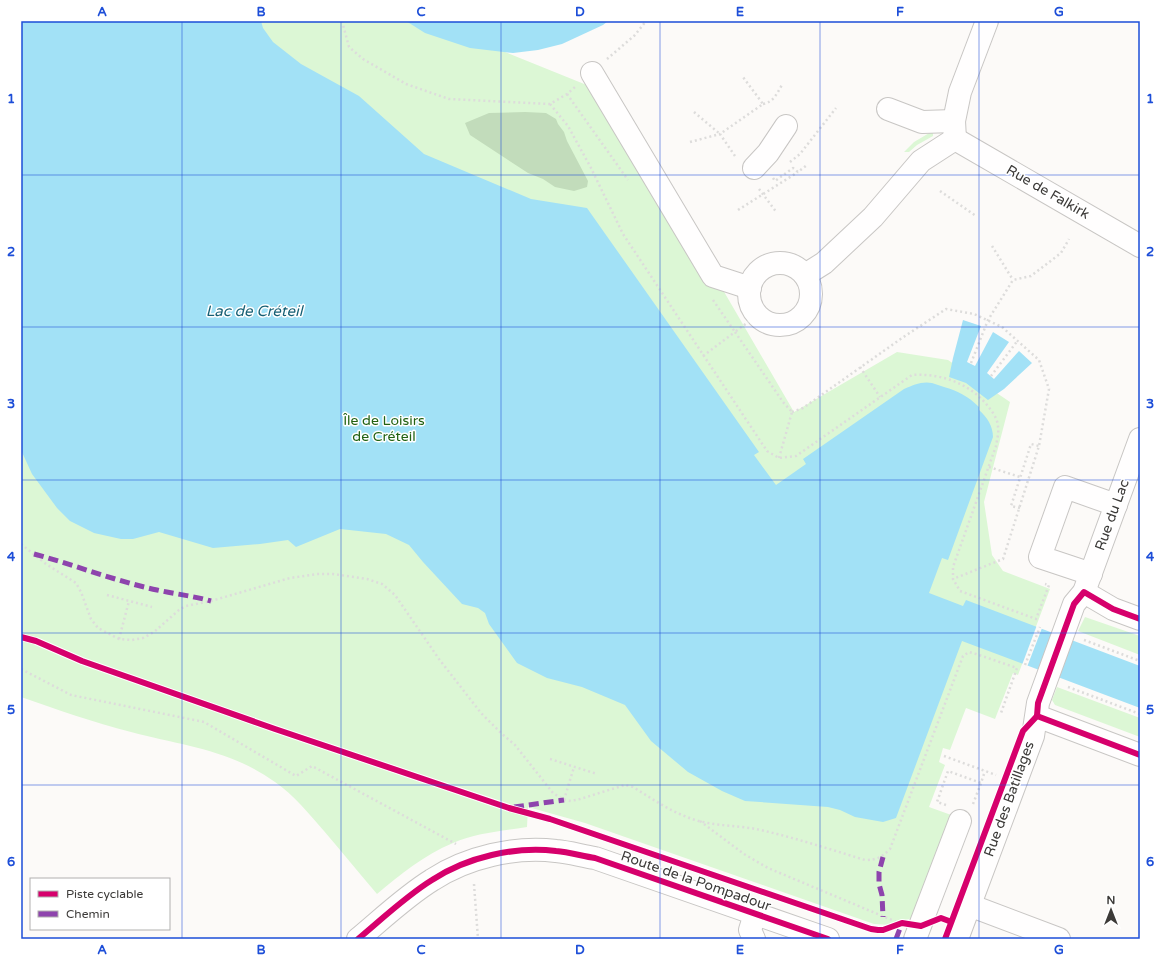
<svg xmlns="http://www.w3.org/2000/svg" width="1161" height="960" viewBox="0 0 1161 960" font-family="'Varela Round',sans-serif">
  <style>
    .green { fill: #dcf7d5 }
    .forest { fill: #c2dcbb }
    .water { fill: #a2e1f6 }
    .pier { fill: #fcfaf8 }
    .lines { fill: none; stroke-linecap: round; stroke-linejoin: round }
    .minor-casing { stroke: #c8c6c4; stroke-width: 24 }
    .path { stroke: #dddcdb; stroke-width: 2.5; stroke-dasharray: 2 3; stroke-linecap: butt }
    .minor { stroke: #fffefe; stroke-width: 22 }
    .quiet { stroke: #8e44ad; stroke-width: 5; stroke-dasharray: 10 5; stroke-linecap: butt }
    .cycleway-casing { stroke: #fff; stroke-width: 8 }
    .cycleway { stroke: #d6006c; stroke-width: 6 }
    .grid { fill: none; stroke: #1d4ed8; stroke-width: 1; stroke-opacity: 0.55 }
    .labels { text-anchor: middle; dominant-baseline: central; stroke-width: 3; stroke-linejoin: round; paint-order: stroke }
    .street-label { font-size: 14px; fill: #3c3a38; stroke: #fff }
    .park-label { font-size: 14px; fill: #226213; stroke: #fff }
    .water-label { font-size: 15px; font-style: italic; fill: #155f74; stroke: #fff }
    .neatline { fill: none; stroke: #1d4ed8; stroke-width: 1.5 }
    .grid-label { font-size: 13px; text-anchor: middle; font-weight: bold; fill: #1d4ed8 }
  </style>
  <rect width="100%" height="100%" fill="#fcfaf8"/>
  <!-- green -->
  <g class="green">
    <path d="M21,21H449L505,52L609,94L794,412L897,352L948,360L1010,402L984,502L992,555L1003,571L1050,589L1018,675L1013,673L995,719L966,708L950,750L943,748L939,762L945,765L929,807L954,816L912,918L890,925L874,924L585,823L528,807L527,827C503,831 476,833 453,843C424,855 401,874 377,894C359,873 342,852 324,831C309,814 294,795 275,782C229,749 183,746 131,732C93,722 58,710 21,697Z"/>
    <path d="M931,132L933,133V136L917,145L909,152H904L914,142Z"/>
    <path d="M1085,617L1140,636V655L1078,631Z"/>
    <path d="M1057,687L1140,718V737L1055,705L1052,700Z"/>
  </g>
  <!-- forest -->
  <path class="forest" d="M525,112L546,113L556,119L558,124L564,132L567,141L588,181L587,187L574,191L555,187L543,179L528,173L470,135L465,123L489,113Z"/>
  <!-- water -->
  <g class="water">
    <path d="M21,21H261L263,28L273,42L301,64L359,96L424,154L531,199L587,208L759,452L754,455L776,485L806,464L803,459L904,389C913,385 922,381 932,383C936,384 940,386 944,387C958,391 968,396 979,407V410C987,417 993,426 993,437L948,560L942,558L929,593L963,606L966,600L1140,666V708L962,641L896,818L883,822L855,817L840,810L828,807L745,801L722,791L688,772L651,741L625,705L582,687L547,678L517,663L489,624L485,613L478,608L462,604L423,562L409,545L386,534L340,529L296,547L288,540L260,544L213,548L159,532L133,539H121L94,533L70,521L57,508L32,474L21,450Z"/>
    <path d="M406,21H608L603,25L562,44L538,50L513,53L470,48L425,33Z"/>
    <path d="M963,320L981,326L967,362L975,366L993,332L1009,342L987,373L994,379L1019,351L1032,363L1004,389L988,400L966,383L949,377L953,358Z"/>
  </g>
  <!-- pier -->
  <path class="pier" d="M1037,625L1042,628L1027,667L1022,665Z"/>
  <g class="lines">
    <!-- minor casing -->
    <g class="minor-casing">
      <g id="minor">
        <path d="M592,73L713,276L750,288"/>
        <path d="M888,109L922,122L954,121"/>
        <path d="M955,139L1140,246"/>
        <path d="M955,139L954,121L960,92L987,21"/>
        <path d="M754,168L768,153L786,126"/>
        <circle cx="780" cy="294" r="31"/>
        <path d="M805,275L824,263L873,217L921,161L955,139"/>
        <path d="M1091,574L1040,557L1065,487L1116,505"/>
        <path d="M1084,592L1113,609L1140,619"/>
        <path d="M1037,716L1140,755"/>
        <path d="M969,905L1059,939"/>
        <path d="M358,939C382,919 406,896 432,880C467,857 515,846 556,851C569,852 582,856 595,858L828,939"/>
        <path d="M754,939L750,930L755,914"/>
        <path d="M915,939L960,821"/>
        <path d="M957,939L1033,736L1038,703L1074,604L1084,592L1140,439"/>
      </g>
    </g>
    <!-- path -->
    <g class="path">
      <path d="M342,21L349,47L363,59L406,84L449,99L550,104L567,94L575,87"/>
      <path d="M607,59L635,35L646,21"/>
      <path d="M567,94L628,180"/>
      <path d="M550,104L568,126L591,168L623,234L767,451L779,458L796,456L912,375C940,373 969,383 987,405C992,411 998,419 998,427C999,433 997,440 996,446L953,567V579L960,591L1036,619L1049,585L1045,584"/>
      <path d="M763,104C774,102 777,93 782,85"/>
      <path d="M694,112L720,134"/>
      <path d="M690,142L720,134"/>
      <path d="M735,156L720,134L763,104L743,77"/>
      <path d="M790,162L800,154L836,108"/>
      <path d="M773,178L775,181L793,168L798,172L807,165"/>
      <path d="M759,189L777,213"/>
      <path d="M940,191L976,216"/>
      <path d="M738,210L798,172"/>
      <path d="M992,246L1013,280"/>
      <path d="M713,300L735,332L747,323L756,313"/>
      <path d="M703,356L735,332L783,402L792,412"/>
      <path d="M971,363L988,320L1013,280L1031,276L1061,253L1069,239"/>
      <path d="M860,367L880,397"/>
      <path d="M991,376L1018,340"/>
      <path d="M792,412L803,408L902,338L946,309L974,314L1002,327L1039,360L1049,389L1039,446L1003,559L953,579"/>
      <path d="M779,458L792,412"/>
      <path d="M989,467L1020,477"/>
      <path d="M1020,508L1011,506L1031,444L1039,446"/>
      <path d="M21,544L46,564L76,583L81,592L91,619L98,628L119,639L132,640L143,638L154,632L179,610L186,606L211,601L290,578L317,574H333L367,579L382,584L395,595L439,659L481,713L501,733L515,745L553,793L564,800L571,801L580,799L625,785L633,787C651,798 668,810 687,817C708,826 734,825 756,829C793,837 829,849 865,860C877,860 882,857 890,849L963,656L969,652L976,654L1017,668L1001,713"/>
      <path d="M107,595L152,607"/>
      <path d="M119,639L129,601"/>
      <path d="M1084,640L1140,661"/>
      <path d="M1025,665L1040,627"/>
      <path d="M21,669L71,695L204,722L296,776L312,766L456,844"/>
      <path d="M1068,687L1140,714"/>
      <path d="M944,756L996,775"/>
      <path d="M550,759L597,774"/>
      <path d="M564,800L574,767"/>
      <path d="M973,804L981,783"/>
      <path d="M946,805L937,802L948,771L981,783L985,771"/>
      <path d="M700,821L744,854L768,868L899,923"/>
      <path d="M474,884L478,939"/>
    </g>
    <!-- minor -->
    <use href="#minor" class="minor"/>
    <!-- quiet -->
    <g class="quiet">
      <path d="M34,554C75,565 115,581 157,590C175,594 193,596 211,601"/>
      <path d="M514,807L564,800"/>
      <path d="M883,857L879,872V884L882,895L883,917"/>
      <path d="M896,939L902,923"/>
    </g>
    <!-- cycleway casing -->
    <g class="cycleway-casing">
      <g id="cycleway">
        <path d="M21,637L36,641L82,661L275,729L509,808L550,819L871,929L878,930H883L902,923L921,926L941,918L949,921"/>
        <path d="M1037,716L1038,703L1074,604L1084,592L1113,609L1140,619"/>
        <path d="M1037,716L1140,755"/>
        <path d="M358,939C382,919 406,896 432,880C467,857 515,846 556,851C569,852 582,856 595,858L828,939"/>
        <path d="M945,939L1023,731L1037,716"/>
      </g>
    </g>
    <!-- cycleway -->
    <use href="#cycleway" class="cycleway"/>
  </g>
  <!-- grid -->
  <path class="grid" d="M182,21V939M341,21V939M501,21V939M660,21V939M820,21V939M979,21V939M21,175H1140M21,327H1140M21,480H1140M21,633H1140M21,785H1140"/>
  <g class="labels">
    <!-- street labels -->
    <g class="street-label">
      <text transform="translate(1048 192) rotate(30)">Rue de Falkirk</text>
      <text transform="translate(1112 515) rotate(-70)">Rue du Lac</text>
      <text transform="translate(1009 799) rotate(-70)">Rue des Batillages</text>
      <text transform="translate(696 881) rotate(19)">Route de la Pompadour</text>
    </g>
    <!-- park labels -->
    <g class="park-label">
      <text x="384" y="420">Île de Loisirs<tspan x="384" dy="16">de Créteil</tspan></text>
    </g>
    <!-- water labels -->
    <g class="water-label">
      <text x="254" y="311">Lac de Créteil</text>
    </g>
  </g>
  <!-- border -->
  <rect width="1161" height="960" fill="none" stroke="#ffffff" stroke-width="44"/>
  <!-- legend -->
  <rect x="30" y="878" width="140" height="52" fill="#ffffff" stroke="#b1b0af"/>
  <rect x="38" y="891" width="20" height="6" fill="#d6006c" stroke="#b1b0af"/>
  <text x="66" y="898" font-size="12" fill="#3c3a38">Piste cyclable</text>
  <rect x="38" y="911" width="20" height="6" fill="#8e44ad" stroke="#b1b0af"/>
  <text x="66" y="918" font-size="12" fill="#3c3a38">Chemin</text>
  <!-- north arrow -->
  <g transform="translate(1111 910)" stroke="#ffffff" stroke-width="3" paint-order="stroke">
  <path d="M0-3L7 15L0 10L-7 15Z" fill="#3c3a38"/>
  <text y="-6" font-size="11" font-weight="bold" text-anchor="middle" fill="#3c3a38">N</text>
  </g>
  <rect x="22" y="22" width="1117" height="916" class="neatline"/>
  <g class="grid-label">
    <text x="102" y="16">A</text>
    <text x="261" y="16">B</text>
    <text x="421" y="16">C</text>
    <text x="580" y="16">D</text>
    <text x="740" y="16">E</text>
    <text x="900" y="16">F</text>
    <text x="1059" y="16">G</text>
    <text x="11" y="103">1</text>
    <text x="1150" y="103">1</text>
    <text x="11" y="256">2</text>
    <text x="1150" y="256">2</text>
    <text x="11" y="408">3</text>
    <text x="1150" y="408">3</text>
    <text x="11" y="561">4</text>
    <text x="1150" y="561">4</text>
    <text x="11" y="714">5</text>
    <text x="1150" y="714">5</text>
    <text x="11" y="866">6</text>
    <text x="1150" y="866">6</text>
    <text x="102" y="954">A</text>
    <text x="261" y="954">B</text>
    <text x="421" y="954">C</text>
    <text x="580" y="954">D</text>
    <text x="740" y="954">E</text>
    <text x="900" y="954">F</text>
    <text x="1059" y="954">G</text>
  </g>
</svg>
